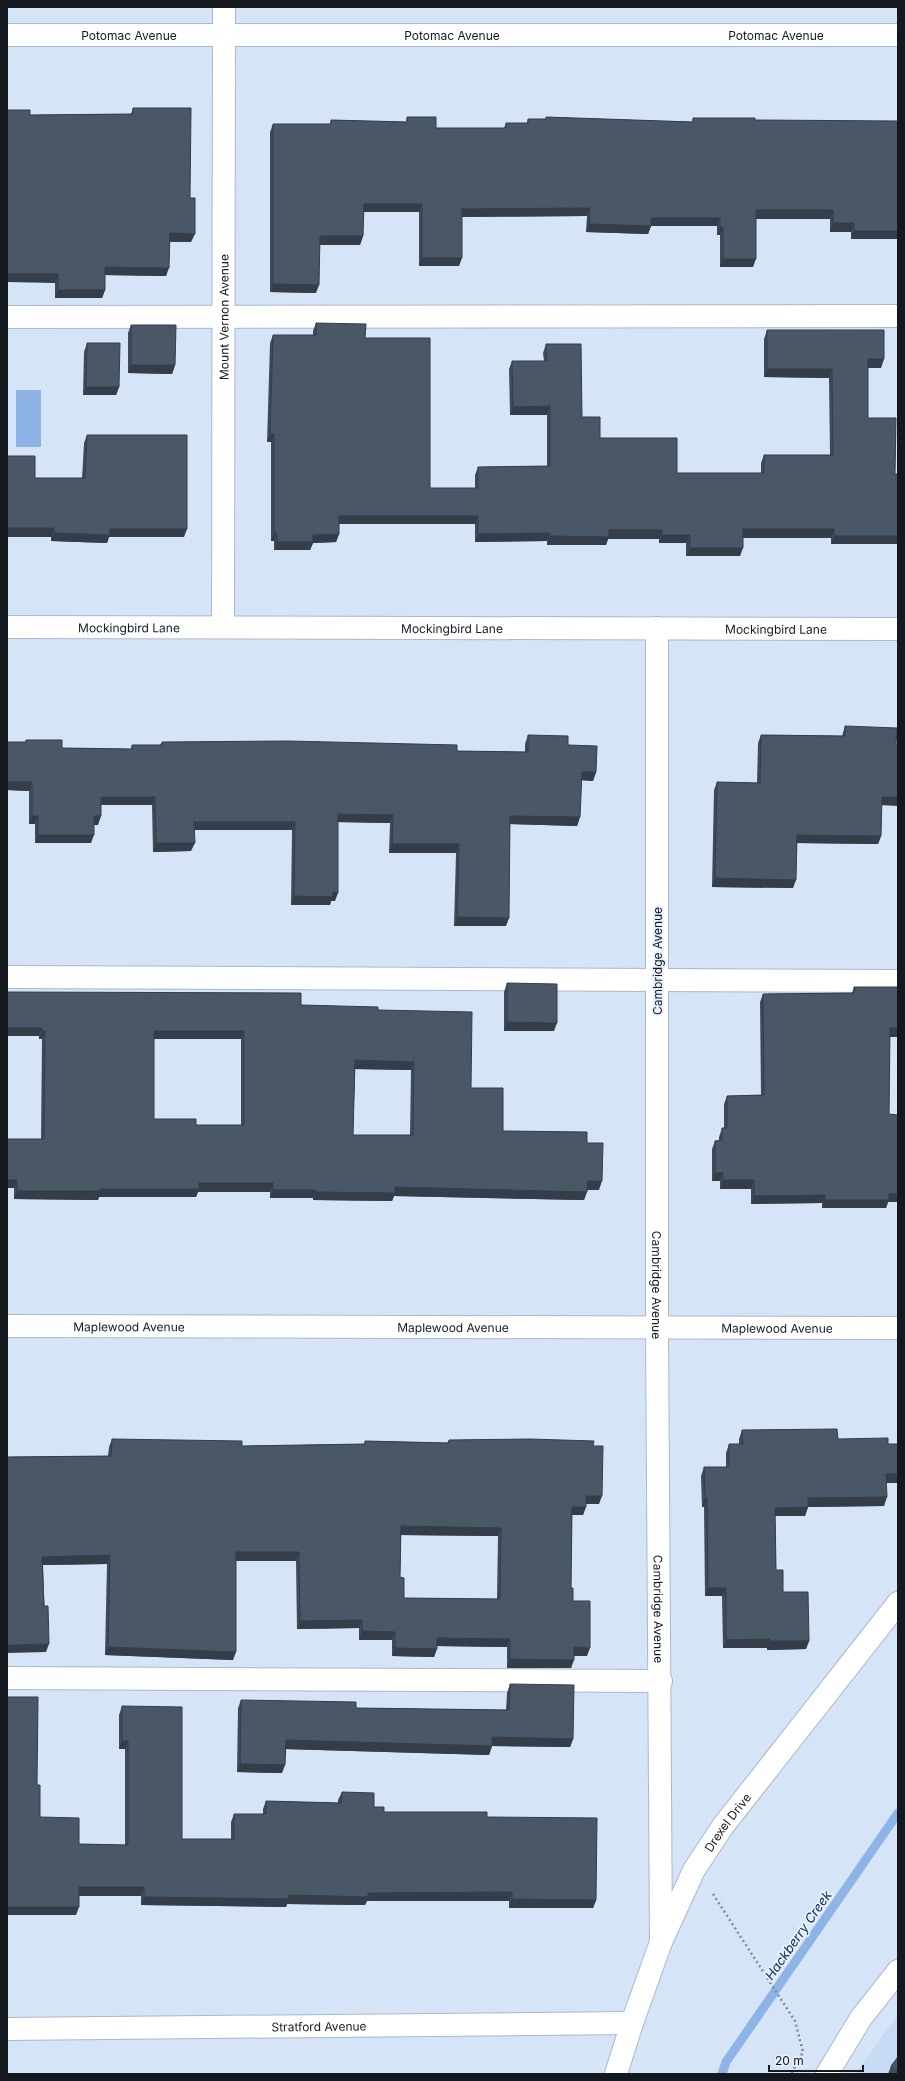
<svg xmlns="http://www.w3.org/2000/svg" width="905" height="2081" viewBox="0 0 905 2081" font-family="Inter,sans-serif">
  <style>
    .built { fill: #c7daf4 }
    .water { fill: #8eb3e6 }
    .lines { fill: none; stroke-linecap: round; stroke-linejoin: round }
    .stream { stroke: #8eb3e6; stroke-width: 9 }
    .minor-casing { stroke: #aab8cb; stroke-width: 24 }
    .major-casing { stroke: #aab8cb; stroke-width: 24 }
    .path { stroke: #808b98; stroke-width: 2.5; stroke-dasharray: 2 3; stroke-linecap: butt }
    .minor { stroke: #fff; stroke-width: 22 }
    .major { stroke: #fff; stroke-width: 22 }
    .wall { fill: #404b59; fill-rule: evenodd }
    .shaded-wall { fill: #343d48 }
    .building { fill: #4a5767; stroke: #343d48; fill-rule: evenodd }
    .labels { text-anchor: middle; dominant-baseline: central; stroke-width: 4; stroke-linejoin: round; paint-order: stroke }
    .street-label { font-size: 12px; fill: #141920; stroke: #e7f0fc }
    .water-label { font-size: 13px; font-style: italic; fill: #062b58; stroke: #e7f0fc }
  </style>
  <rect width="100%" height="100%" fill="#d5e4f7"/>
  <!-- built -->
  <path class="built" d="M898,2015V2074H855Z"/>
  <!-- water -->
  <rect class="water" x="16" y="390" width="25" height="57"/>
  <g class="lines">
    <!-- stream -->
    <path class="stream" d="M722,2074L726,2062L898,1813"/>
    <!-- minor casing -->
    <g class="minor-casing">
      <g id="minor">
        <path id="s1" d="M7,35H898"/>
        <path d="M7,317L898,316"/>
        <path id="s2" d="M223,626L224,7"/>
        <path id="s3" d="M657,628V1327L661,1942"/>
        <path d="M7,977L898,981"/>
        <path id="s4" d="M7,1326L898,1328"/>
        <path d="M7,1678L661,1681"/>
        <path id="s5" d="M7,2029L632,2023"/>
        <path id="s6" d="M616,2074L632,2023L661,1942L694,1870L723,1826L898,1603"/>
        <path d="M827,2074L861,2018L898,1971"/>
      </g>
    </g>
    <!-- major casing -->
    <g class="major-casing">
      <g id="major">
        <path id="s7" d="M7,627L898,629"/>
      </g>
    </g>
    <!-- path -->
    <path class="path" d="M713,1894L795,2021L803,2052L791,2074"/>
    <!-- minor -->
    <use href="#minor" class="minor"/>
    <!-- major -->
    <use href="#major" class="major"/>
  </g>
  <!-- wall -->
  <g class="wall">
    <path d="M133,108L190,198L191,242H169L166,276L105,275V290L102,298H55V283L30,115L131,114Z"/>
    <path d="M407,117L436,128H504L506,123H527L528,119H546V117L692,122L693,118L755,120L898,239H851V232H830V219H756L753,267H720V235H717V226H651L648,234L586,232L587,216L462,217L459,266H419V212H363V236L360,245H320L316,293L270,292V132L273,124H330L331,120L406,122Z"/>
    <path d="M316,323L365,338L430,488H475V475L478,467L547,466V415H510L509,369L512,361H544L543,353L546,344L582,417L600,438L677,473H761V463L764,455H830L829,378L764,377V339L767,330L881,368H868V418L895,474H898V544H831V538H743L740,556H686V543H659V539H608L606,545H547V541L475,542V524H339V534L336,542L313,543L310,550H274V541H271V442H267L270,343L273,335H313V331Z"/>
    <path d="M131,325L175,365L172,374L128,373V333Z"/>
    <path d="M87,343L119,387L116,395H83L84,352Z"/>
    <path d="M87,435L184,537H109L107,543L51,541V537L35,478H82L84,443Z"/>
    <path d="M845,726L881,805V836L878,844L797,843L793,888L712,887L714,790L717,782L757,783L758,743L761,735L842,736Z"/>
    <path d="M528,735L568,745L596,772L593,781L581,780L580,817L577,826L510,824L506,926H454L456,853H389L390,823L338,822L335,901H331L330,905H291L292,830H194L191,851L153,852L152,805H101L98,825H94L91,843H35V824H29V791L7,790V742H25L26,740L62,748L131,749L132,745H160L162,742L457,751L525,752V744Z"/>
    <path d="M507,983L554,1031H504V992Z"/>
    <path d="M854,987L898,1037H890L888,1202L886,1208H822V1203L751,1204V1189H720V1181H712V1149L715,1141L719,1140V1137L722,1128H724V1104L727,1096L761,1095L760,1002L763,994L852,993Z"/>
    <path d="M7,992L301,1005L378,1010L471,1088L503,1131L587,1143L599,1190H587L584,1200L394,1196L392,1201L313,1200V1198H270V1192H198L196,1197H99L98,1200L14,1199V1188H7V1139H41L42,1039H39V1036H7ZM154,1039H241V1125H196L154,1119ZM355,1069L411,1070L410,1135H353Z"/>
    <path d="M742,1430L838,1439L888,1444H898V1483H886L884,1506L808,1507L805,1516H775L776,1570L783,1592L809,1641L806,1649L767,1650V1648H723L722,1596H705L704,1507H702L701,1476L704,1467H726V1453L729,1444H739V1439Z"/>
    <path d="M112,1439L242,1446L364,1444L365,1441L447,1443L449,1440L593,1446L599,1504H586L583,1515H572L571,1588L573,1601L587,1656H574L571,1668H507V1647L437,1646L434,1657L392,1656V1640H359V1628L297,1629L296,1561H236L233,1660L105,1655L107,1564L43,1565L46,1652L7,1457L108,1456L109,1447ZM401,1535L498,1536L497,1599L404,1598L400,1577Z"/>
    <path d="M510,1684L573,1739L570,1747L492,1746L489,1755L286,1749L282,1773L237,1772L238,1708L241,1700L356,1708L506,1710L507,1693Z"/>
    <path d="M122,1706L182,1839H231V1822L234,1814H263V1809L266,1801L338,1803V1800L342,1792L374,1807L384,1812L487,1817L596,1900L593,1908H509V1901H367L365,1905L287,1904L286,1907L141,1905V1896H79L76,1915H7L37,1785L40,1817L79,1844L125,1845V1749H119V1715Z"/>
    <path d="M898,2057V2074H888L891,2066Z"/>
  </g>
  <!-- shaded-wall -->
  <g class="shaded-wall">
    <path d="M364,204H422L419,212H361Z"/>
    <path d="M590,208L587,216L459,217L462,209Z"/>
    <path d="M756,210H833L830,219H753Z"/>
    <path d="M651,218H720L717,226H651L648,234L586,232L589,224Z"/>
    <path d="M833,223H854L851,232H830Z"/>
    <path d="M720,227H723L720,235H717Z"/>
    <path d="M854,231H898V239H851Z"/>
    <path d="M170,233L195,234L191,242L166,241Z"/>
    <path d="M320,236H363L360,245H317Z"/>
    <path d="M422,258H462L459,266H419Z"/>
    <path d="M723,259H756L753,267H720Z"/>
    <path d="M105,267L169,268L166,276L102,275Z"/>
    <path d="M7,274H58L55,283L7,282Z"/>
    <path d="M273,284L319,285L316,293L270,292Z"/>
    <path d="M58,290H105L102,298H55Z"/>
    <path d="M868,359H884L881,368H865Z"/>
    <path d="M131,365H175L172,374L128,373Z"/>
    <path d="M767,369H832L829,378L764,377Z"/>
    <path d="M86,387H119L116,395H83Z"/>
    <path d="M550,406L547,415H510L513,407Z"/>
    <path d="M270,434H274L271,442H267Z"/>
    <path d="M339,516H478L475,524H336Z"/>
    <path d="M7,528H54L51,537H7Z"/>
    <path d="M110,529H187L184,537H109L107,543L51,541L54,533Z"/>
    <path d="M743,529H834L831,538H740Z"/>
    <path d="M609,530H662L659,539H608L606,545H547L550,536Z"/>
    <path d="M274,533H277L274,541H271Z"/>
    <path d="M550,533L547,541L475,542L478,534Z"/>
    <path d="M339,534L336,542L313,543L310,550H274L277,542L313,535Z"/>
    <path d="M662,535H690L686,543H659Z"/>
    <path d="M834,536H898V544H831Z"/>
    <path d="M690,548H743L740,556H686Z"/>
    <path d="M582,772H596L593,781L579,780Z"/>
    <path d="M7,782H32L29,791L7,790Z"/>
    <path d="M101,797H155L152,805H98Z"/>
    <path d="M882,797H898V806L879,805Z"/>
    <path d="M338,814L393,815L390,823L335,822Z"/>
    <path d="M32,816H38L35,824H29Z"/>
    <path d="M94,816H101L98,825H91Z"/>
    <path d="M510,816L580,817L577,826L507,824Z"/>
    <path d="M194,822H295L292,830H191Z"/>
    <path d="M38,835H94L91,843H35Z"/>
    <path d="M797,835L881,836L878,844L794,843Z"/>
    <path d="M156,843H195L191,851L153,852Z"/>
    <path d="M392,844H459L456,853H389Z"/>
    <path d="M715,878L796,880L793,888L712,887Z"/>
    <path d="M333,892L338,893L335,901H331L330,905H291L294,896Z"/>
    <path d="M457,917L509,918L506,926H454Z"/>
    <path d="M507,1022L557,1023L554,1031H504Z"/>
    <path d="M7,1028H42L39,1036H7Z"/>
    <path d="M890,1028H898V1037H887Z"/>
    <path d="M42,1031H45L42,1039H39Z"/>
    <path d="M154,1031H244L241,1039H151Z"/>
    <path d="M355,1060L414,1062L411,1070L352,1069Z"/>
    <path d="M715,1173H723L720,1181H712Z"/>
    <path d="M7,1180H17L14,1188H7Z"/>
    <path d="M723,1180H754L751,1189H720Z"/>
    <path d="M588,1181H602L599,1190H585Z"/>
    <path d="M199,1183H273L270,1192H198L196,1197H99L98,1200L14,1199L17,1191L101,1189Z"/>
    <path d="M395,1187L587,1192L584,1200L394,1196L392,1201L313,1200L316,1192Z"/>
    <path d="M273,1190H316L313,1198H270Z"/>
    <path d="M889,1194H898V1202H888L886,1208H822L825,1200Z"/>
    <path d="M825,1195L822,1203L751,1204L754,1196Z"/>
    <path d="M886,1474H898V1483H883Z"/>
    <path d="M586,1496H602L599,1504H583Z"/>
    <path d="M887,1497L884,1506L805,1507L808,1498Z"/>
    <path d="M705,1498H707L704,1507H702Z"/>
    <path d="M572,1507H586L583,1515H569Z"/>
    <path d="M808,1507L805,1516H772L775,1508Z"/>
    <path d="M401,1526L501,1528L498,1536L398,1535Z"/>
    <path d="M236,1552H299L296,1561H233Z"/>
    <path d="M110,1555L107,1564L39,1565L42,1557Z"/>
    <path d="M708,1588H726L722,1596H705Z"/>
    <path d="M362,1620L359,1628L297,1629L300,1621Z"/>
    <path d="M362,1631L395,1632L392,1640H359Z"/>
    <path d="M437,1638L510,1639L507,1647L434,1646Z"/>
    <path d="M770,1639L767,1648H723L726,1640Z"/>
    <path d="M770,1641H809L806,1649L767,1650Z"/>
    <path d="M49,1644L46,1652L7,1653V1645Z"/>
    <path d="M108,1647L236,1652L233,1660L105,1655Z"/>
    <path d="M574,1647L590,1648L587,1656H571Z"/>
    <path d="M395,1648L437,1649L434,1657L392,1656Z"/>
    <path d="M510,1659L574,1660L571,1668H507Z"/>
    <path d="M492,1737L573,1739L570,1747L489,1746Z"/>
    <path d="M286,1740L492,1746L489,1755L283,1749Z"/>
    <path d="M122,1741H128L125,1749H119Z"/>
    <path d="M240,1764L285,1765L282,1773L237,1772Z"/>
    <path d="M79,1887H144L141,1896H76Z"/>
    <path d="M512,1892L509,1901H367L365,1905L287,1904L286,1907L141,1905L144,1897L289,1895L368,1893Z"/>
    <path d="M512,1899L596,1900L593,1908H509Z"/>
    <path d="M7,1907H79L76,1915H7Z"/>
  </g>
  <!-- building -->
  <g class="building">
    <path d="M133,108H191L190,198H195V234L170,233L169,268L105,267V290H58V274H7V110H30V115L133,114Z"/>
    <path d="M407,117H436V128H506V123H528V119H546V117L693,122V118H755V120L898,121V231H854V223H833V210H756V259H723V227H720V218H651V226L589,224L590,208L462,209V258H422V204H364L363,236H320L319,285L273,284V124H331V120L407,122Z"/>
    <path d="M316,323L366,324L365,338H430V488H478V467L550,466V406L513,407L512,361H547L546,344H581L582,417H600V438H677V473H764V455H833L832,369H767V330H884V359H868V418H896L895,474H898V536H834V529H743V548H690V535H662V530H609V537L550,536V533L478,534V516H339V534L313,535V542H277V533H274V434H270L273,335H316Z"/>
    <path d="M131,325H176L175,365H131Z"/>
    <path d="M87,343H120L119,387H86Z"/>
    <path d="M87,435H187V529H110V535L54,533V528H7V456H35V478H85Z"/>
    <path d="M845,726L897,728L896,745H898V797H882L881,836L797,835L796,880L715,878L717,782L760,783L761,735L845,736Z"/>
    <path d="M528,735L568,736V745L597,746L596,772H582L580,817L510,816L509,918L457,917L459,844H392L393,815L338,814V893L333,892V897L294,896L295,822H194L195,843H156L155,797H101V816H94V835H38V816H32V782H7V742H26V740H62V748L132,749V745H162V742L288,741L457,745V751L528,752Z"/>
    <path d="M507,983L557,984V1023L507,1022Z"/>
    <path d="M854,987H898V1028H890L889,1114L898,1115V1194H889V1200H825V1195L754,1196V1180H723V1173H715V1141L722,1140V1128H727V1096L764,1095L763,994L854,993Z"/>
    <path d="M7,992L301,993V1005L378,1007V1010L472,1012L471,1088H503V1131L587,1132V1143H603L602,1181H588L587,1192L395,1187V1193L316,1192V1190H273V1183H199V1189H101V1191H17V1180H7V1139H44L45,1031H42V1028H7ZM154,1031H244V1125H196V1119H154ZM355,1060L414,1062L413,1135H353Z"/>
    <path d="M837,1429L838,1439L888,1438V1444H898V1474H886L887,1497L808,1498V1507L775,1508L776,1570H783V1592H808L809,1641H770V1639L726,1640V1588H708L707,1498H705L704,1467H729V1444H743L742,1430Z"/>
    <path d="M112,1439L242,1441V1446L365,1444V1441L449,1443V1440L530,1439L594,1441L593,1446H603L602,1496H586V1507H572L571,1588H573V1601H590V1648L574,1647V1660L510,1659V1639L437,1638V1649L395,1648V1632L362,1631V1620L300,1621L299,1552H236V1652L108,1647L110,1555L42,1557L44,1606H48L49,1644L7,1645V1457L111,1456ZM401,1526L501,1528L500,1599L404,1598V1578L400,1577Z"/>
    <path d="M510,1684L574,1685L573,1739L492,1737V1746L286,1740L285,1765L240,1764L241,1700L356,1702V1708L509,1710Z"/>
    <path d="M7,1697H38L37,1785H40V1817L79,1818V1844L128,1845V1741H122V1706L182,1707V1839H234V1814H266V1801L341,1803L342,1792L374,1793V1807H384V1812H487V1817L597,1818L596,1900L512,1899V1892L368,1893V1897L289,1895V1899L144,1897V1887H79V1907H7Z"/>
    <path d="M898,2057V2072L891,2066Z"/>
  </g>
  <g class="labels">
    <!-- street labels -->
    <g class="street-label">
      <text stroke="none"><textPath href="#s1" startOffset="122">Potomac Avenue</textPath></text>
      <text stroke="none"><textPath href="#s1" startOffset="445">Potomac Avenue</textPath></text>
      <text stroke="none"><textPath href="#s1" startOffset="769">Potomac Avenue</textPath></text>
      <text stroke="none"><textPath href="#s2" startOffset="309">Mount Vernon Avenue</textPath></text>
      <text stroke="none"><textPath href="#s7" startOffset="122">Mockingbird Lane</textPath></text>
      <text stroke="none"><textPath href="#s7" startOffset="445">Mockingbird Lane</textPath></text>
      <text stroke="none"><textPath href="#s7" startOffset="769">Mockingbird Lane</textPath></text>
      <text transform="translate(657 961) rotate(-90)">Cambridge Avenue</text>
      <text stroke="none"><textPath href="#s3" startOffset="657">Cambridge Avenue</textPath></text>
      <text stroke="none"><textPath href="#s4" startOffset="122">Maplewood Avenue</textPath></text>
      <text stroke="none"><textPath href="#s4" startOffset="446">Maplewood Avenue</textPath></text>
      <text stroke="none"><textPath href="#s4" startOffset="770">Maplewood Avenue</textPath></text>
      <text stroke="none"><textPath href="#s3" startOffset="981">Cambridge Avenue</textPath></text>
      <text stroke="none"><textPath href="#s6" startOffset="277">Drexel Drive</textPath></text>
      <text stroke="none"><textPath href="#s5" startOffset="312">Stratford Avenue</textPath></text>
    </g>
    <!-- water labels -->
    <g class="water-label">
      <text transform="translate(798 1935) rotate(-55)">Hackberry Creek</text>
    </g>
  </g>
  <!-- border -->
  <rect width="905" height="2081" fill="none" stroke="#141920" stroke-width="16"/>
  <!-- scale -->
  <path d="M769 2065v6h94v-6" fill="none" stroke="#141920" stroke-width="2"/>
  <text x="775" y="2065" font-size="12" fill="#141920" stroke="#e7f0fc" stroke-width="3" paint-order="stroke">20 m</text>
</svg>
